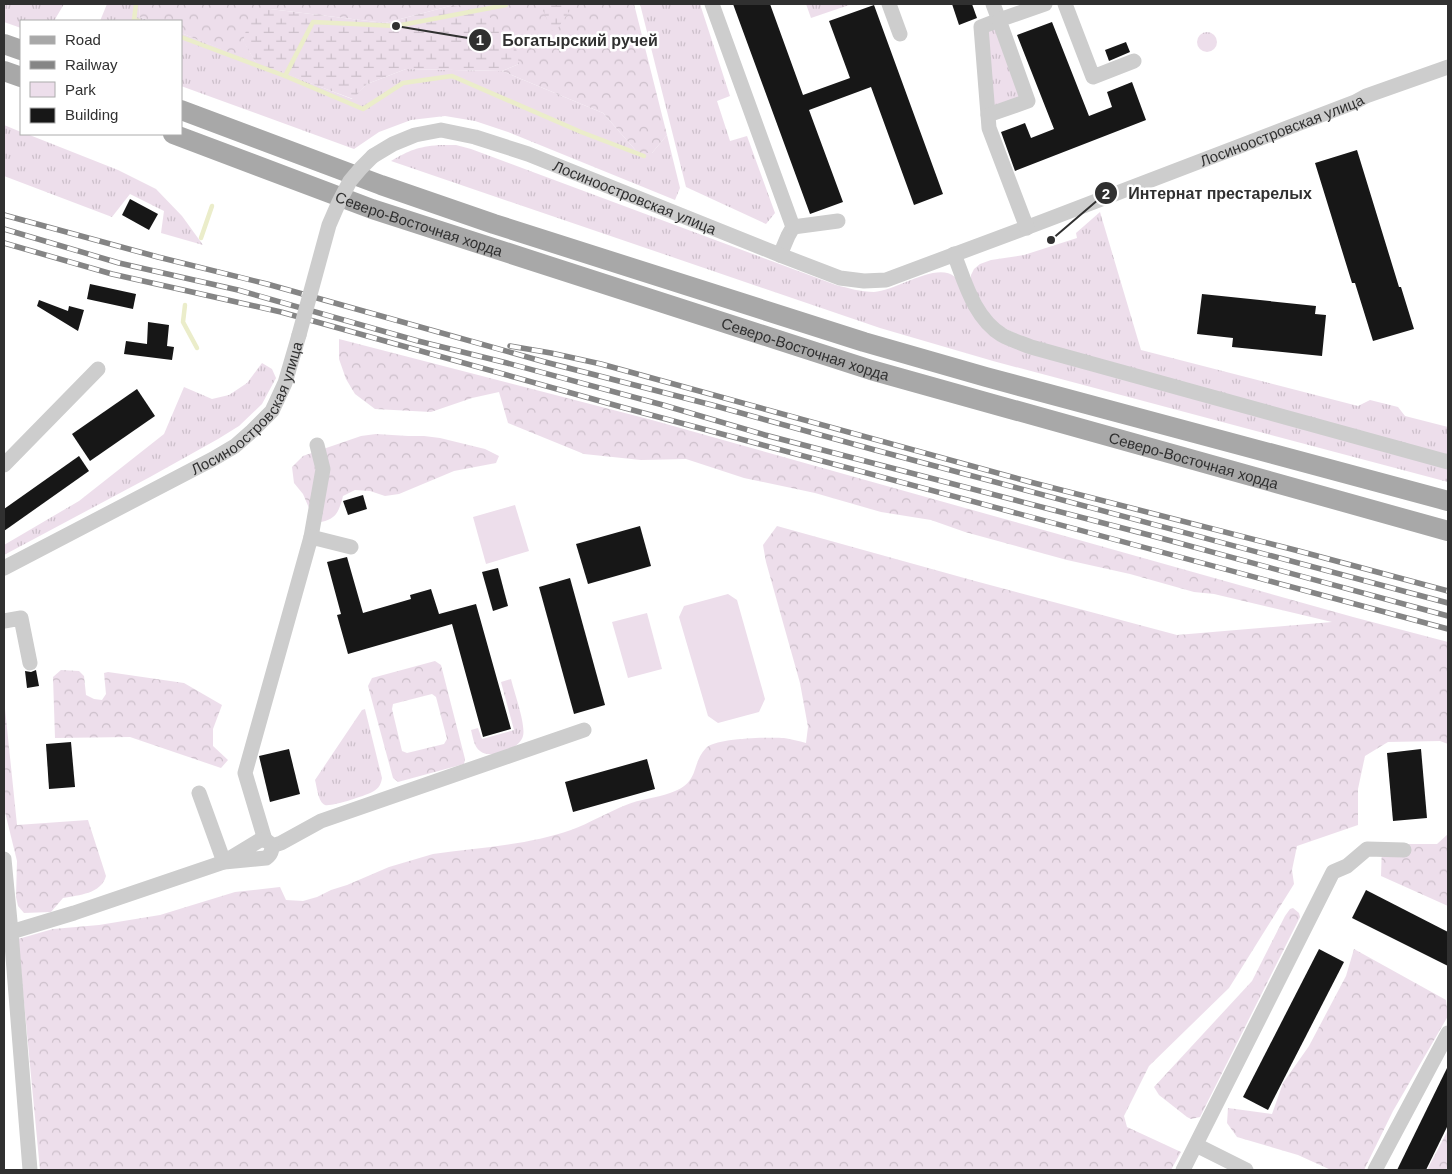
<svg xmlns="http://www.w3.org/2000/svg" width="1452" height="1174" viewBox="0 0 1452 1174" font-family="Helvetica,sans-serif">
  <style>
    .grass { fill: url(#grass-tufts) }
    .forest { fill: url(#forest-crowns); fill-rule: evenodd }
    .wetland { fill: url(#wetland-marsh) }
    .park { fill: #eddeeb }
    .lines { fill: none; stroke-linecap: round; stroke-linejoin: round }
    .stream { stroke: #ebedca; stroke-width: 4.5 }
    .building { fill: #171717 }
    .minor { stroke: #cdcdcd; stroke-width: 15 }
    .major { stroke: #a8a8a8; stroke-width: 20 }
    .rail-casing { stroke: #858585; stroke-width: 5.5 }
    .rail { stroke: #fff; stroke-width: 4; stroke-dasharray: 11; stroke-linecap: butt }
    .minor-bridge { stroke: #cdcdcd; stroke-width: 15 }
    .labels { text-anchor: middle; dominant-baseline: central; stroke-width: 5; stroke-linejoin: round; paint-order: stroke }
    .street-label { font-size: 15px; fill: #303030; stroke: #fff }
    .leader { fill: none; stroke: #303030; stroke-width: 2 }
    .callout-dot { fill: #303030; stroke: #fff; stroke-width: 2 }
    .mark-label { font-size: 15px; text-anchor: middle; font-weight: bold; fill: #fff }
    .callout-label { font-size: 16px; text-anchor: middle; font-weight: bold; fill: #303030; stroke: #fff; stroke-width: 5; stroke-linejoin: round; paint-order: stroke }
  </style>
  <defs>
    <pattern id="grass-tufts" width="24" height="20" patternUnits="userSpaceOnUse" patternTransform="scale(1.25)"><rect width="24" height="20" fill="#eddeeb"/><path d="M3 7l-1-3M5 7V3M7 7l1-3M15 17l-1-3M17 17v-4M19 17l1-3" fill="none" stroke="#ccbfca"/></pattern>
    <pattern id="forest-crowns" width="20" height="18" patternUnits="userSpaceOnUse" patternTransform="scale(1.25)"><rect width="20" height="18" fill="#eddeeb"/><path d="M2 6a3 3 0 1 1 6 0M12 15a3 3 0 1 1 6 0" fill="none" stroke="#ccbfca"/></pattern>
    <pattern id="wetland-marsh" width="20" height="14" patternUnits="userSpaceOnUse" patternTransform="scale(1.25)"><rect width="20" height="14" fill="#eddeeb"/><path d="M1 5h8M5 5V1M11 12h8M15 12V8" fill="none" stroke="#ccbfca"/></pattern>
  </defs>
  <rect width="100%" height="100%" fill="#fff"/>
  <!-- grass -->
  <g class="grass">
    <path d="M4,4H64L54,21H21V28L4,22Z"/>
    <path d="M107,4H139L140,17L151,21H100Z"/>
    <path d="M640,4H700L730,96L717,101L730,141L747,136L775,213L766,224L686,187Z"/>
    <path d="M806,4H852L811,18Z"/>
    <path d="M998,27L1023,98L992,109L986,31Z"/>
    <circle cx="1207" cy="42" r="10"/>
    <path d="M181,33L352,99L367,84L406,69L502,71L603,113L638,153H652L667,135L680,188L675,200L508,132L475,121L445,116L411,120L379,132L354,149L181,86Z"/>
    <path d="M4,125L21,132V134H27L118,170L156,189L182,216L203,245L161,233L164,211L130,194L112,217L4,176Z"/>
    <path d="M439,145H456L471,149L836,285C848,288 861,292 874,292C897,291 936,261 955,277C961,282 964,290 968,296C975,308 981,319 988,330L1448,466V482L993,361L880,328L391,161C410,150 417,147 439,145Z"/>
    <path d="M1100,212L1141,350L1358,406L1370,400L1398,407L1405,416L1448,427V458L1033,342L994,323L971,285V275L974,269L980,264L991,260L1024,255L1077,238L1076,233Z"/>
    <path d="M262,363L272,369L276,378L262,404L239,426L218,439L150,477L4,555V545L79,501L164,434L184,387L212,399L229,395L247,383Z"/>
    <path d="M511,679C514,692 526,724 523,736C520,749 490,760 480,751C474,747 473,737 471,730L478,728L482,739L514,730L501,682Z"/>
    <path d="M365,709L382,778C381,784 379,788 374,791C368,795 331,807 325,805C318,802 317,787 315,780L362,710Z"/>
  </g>
  <!-- forest -->
  <g class="forest">
    <path d="M139,4H634L667,135L652,153H638L603,113L502,71L519,64L450,6L385,23L270,9L243,40L256,63L181,33V21H151L140,17Z"/>
    <path d="M339,339L652,420L1353,617L1448,642V744L1440,741L1388,742L1365,756L1358,789V825L1297,846L1292,870L1294,884L1229,988L1149,1066L1124,1116L1127,1127L1181,1152L1171,1170H40L18,939L53,929L99,925L160,915L235,892L280,887L286,900L303,901L317,897L331,890L347,885L389,867L433,854C478,848 528,845 571,830C590,823 608,812 626,805C640,799 656,798 670,793C701,783 690,765 706,748C715,738 770,737 784,738C791,739 799,741 806,743L808,727L800,683L766,562L763,545L777,526L975,581L1177,635L1332,622L1214,594L1194,592L1130,574L1067,560L965,532L931,520L881,512L815,493L744,478L686,459L641,460L584,454L508,423L499,392L472,398L431,412L375,409L355,394L346,379L339,359Z"/>
    <path d="M376,434L408,436H424L440,438L485,449L499,456L496,463L454,471L399,494L385,496L370,491L355,490L343,496C338,516 334,521 313,523L309,508L303,494L294,483L292,467L303,456L361,436Z"/>
    <path d="M435,661L441,665L465,759L464,764L398,782L393,778L368,686L372,678ZM432,694L436,697L447,739L444,744L407,753L402,751L392,709L393,704Z"/>
    <path d="M61,670L79,671L84,676L86,695L94,699L102,700L106,694L104,673L108,672L184,683L222,705L213,729V746L228,760L221,768L130,737L55,738L53,677Z"/>
    <path d="M4,699L17,825L88,820L106,876C101,894 79,895 63,898L51,912L24,913L18,906L16,897L17,861L4,808Z"/>
    <path d="M1448,834V906L1381,876L1382,844H1437Z"/>
    <path d="M1293,908L1299,913L1300,917L1200,1117L1191,1119L1187,1117L1159,1095L1154,1087L1252,981L1285,916L1290,909Z"/>
    <path d="M1354,949L1446,1000L1448,1016L1393,1111L1364,1170H1331L1298,1155L1237,1137L1227,1123L1228,1108L1272,1114L1283,1083L1309,1046L1346,976Z"/>
    <path d="M1448,1130V1170H1427Z"/>
  </g>
  <!-- wetland -->
  <g class="wetland">
    <path d="M540,4H574L554,34Z"/>
    <path d="M450,6L483,10L504,32L516,48L519,64L502,71L406,69L367,84L353,99L256,63L243,41L249,20L270,9L385,23Z"/>
  </g>
  <!-- park -->
  <g class="park">
    <path d="M515,505L529,551L486,564L473,517Z"/>
    <path d="M728,594L737,600L765,699L759,712L718,723L708,716L679,617L684,606Z"/>
    <path d="M647,613L662,669L628,678L612,622Z"/>
  </g>
  <g class="lines">
    <!-- stream -->
    <g class="stream">
      <path d="M136,4L134,20L139,21"/>
      <path d="M181,37L285,76L363,109L403,83L452,76L581,132L644,156"/>
      <path d="M285,76L313,22L396,26L506,5"/>
      <path d="M201,238L212,206"/>
      <path d="M185,305L183,322L197,348"/>
    </g>
  </g>
  <!-- building -->
  <g class="building">
    <path d="M733,4H770L803,95L850,78L829,21L874,5L943,194L914,205L871,87L809,110L843,202L810,214Z"/>
    <path d="M952,4H972L977,18L959,25Z"/>
    <path d="M1052,22L1089,116L1112,107L1107,92L1132,82L1146,120L1015,171L1001,132L1025,123L1031,138L1054,129L1017,35Z"/>
    <path d="M1126,42L1130,52L1109,61L1105,50Z"/>
    <path d="M1357,150L1399,287H1401L1414,329L1373,341L1355,283H1352L1315,163Z"/>
    <path d="M130,199L158,214L149,230L122,215Z"/>
    <path d="M90,284L136,294L133,309L87,299Z"/>
    <path d="M1202,294L1316,306L1315,314L1326,315L1322,356L1232,347L1233,338L1197,334Z"/>
    <path d="M39,300L68,311L69,306L84,310L78,331L37,306Z"/>
    <path d="M148,322L169,325L167,346L174,347L172,360L124,354L126,341L147,344Z"/>
    <path d="M137,389L155,416L90,461L72,434Z"/>
    <path d="M79,456L89,471L4,531V509Z"/>
    <path d="M363,495L367,509L348,515L343,501Z"/>
    <path d="M640,526L651,566L588,584L576,544Z"/>
    <path d="M347,557L363,613L411,599L410,595L431,589L439,614L476,604L511,729L483,737L452,624L348,654L337,615L341,614L327,562Z"/>
    <path d="M498,568L508,606L493,611L482,572Z"/>
    <path d="M570,578L605,705L574,714L539,587Z"/>
    <path d="M36,670L39,686L27,688L25,671L31,672Z"/>
    <path d="M71,742L75,787L49,789L46,744Z"/>
    <path d="M289,749L300,794L270,802L259,756Z"/>
    <path d="M1421,749L1427,818L1393,821L1387,753Z"/>
    <path d="M647,759L655,789L573,812L565,782Z"/>
    <path d="M1366,890L1448,932V966L1352,918Z"/>
    <path d="M1319,949L1344,962L1268,1110L1243,1097Z"/>
    <path d="M1448,1066V1125L1426,1170H1397Z"/>
  </g>
  <g class="lines">
    <!-- minor -->
    <g class="minor">
      <path d="M712,4L793,227L788,236L780,255"/>
      <path d="M889,4L900,34"/>
      <path d="M1065,4L1093,77L1134,61"/>
      <path d="M988,115L981,27L999,20L993,4"/>
      <path id="s1" d="M373,156L393,144L415,135L441,130L475,137L528,154L780,255L840,278L864,281L886,280L1044,221L1355,102L1366,96L1448,67"/>
      <path d="M793,227L838,221"/>
      <path d="M1027,228L989,128L988,115L1028,101L999,20L1045,4"/>
      <path d="M954,254C965,282 974,318 1002,335C1011,340 1021,343 1031,347L1448,462"/>
      <path d="M4,465L98,369"/>
      <path d="M311,537L323,469L317,445"/>
      <path id="s2" d="M4,568L213,459L235,446L252,431L272,411L285,383L299,335"/>
      <path d="M4,621L21,618L30,663"/>
      <path d="M199,793L224,862"/>
      <path d="M265,840L245,773L311,537L351,547"/>
      <path d="M272,846L281,843L321,821L584,730"/>
      <path d="M4,859L11,932L30,1170"/>
      <path d="M11,932L74,913L224,862L260,840C272,839 276,851 266,858L224,862"/>
      <path d="M1196,1145L1246,1170"/>
      <path d="M1183,1170L1333,872L1347,866L1367,849L1404,850"/>
      <path d="M1375,1170L1448,1033"/>
    </g>
    <!-- major -->
    <g class="major">
      <path d="M4,44L21,50"/>
      <path d="M4,71L21,77"/>
      <path d="M181,110L381,185L494,224L864,342L986,377L1448,501"/>
      <path id="s3" d="M173,134L372,209L871,370L1448,531"/>
    </g>
    <!-- rail casing -->
    <g class="rail-casing">
      <g id="rail">
        <path d="M4,215L158,257L267,284L545,362L712,405L875,450L1448,603"/>
        <path d="M4,229L119,263L238,290L418,341L507,363L663,405L765,435L1153,536L1448,616"/>
        <path d="M4,243L112,274L281,312L625,408L1448,629"/>
        <path d="M510,346L551,353L601,364L1030,482L1295,550L1448,591"/>
      </g>
    </g>
    <!-- rail -->
    <use href="#rail" class="rail"/>
    <!-- minor-bridge -->
    <path class="minor-bridge" d="M299,335L329,225L339,202L350,181L361,168L373,156"/>
  </g>
  <g class="labels">
    <!-- street labels -->
    <g class="street-label">
      <text stroke="none"><textPath href="#s1" startOffset="969">Лосиноостровская улица</textPath></text>
      <text stroke="none"><textPath href="#s1" startOffset="279">Лосиноостровская улица</textPath></text>
      <text stroke="none"><textPath href="#s3" startOffset="262">Северо-Восточная хорда</textPath></text>
      <text stroke="none"><textPath href="#s3" startOffset="668">Северо-Восточная хорда</textPath></text>
      <text stroke="none"><textPath href="#s2" startOffset="299">Лосиноостровская улица</textPath></text>
      <text stroke="none"><textPath href="#s3" startOffset="1072">Северо-Восточная хорда</textPath></text>
    </g>
  </g>
  <!-- callouts -->
  <path class="leader" d="M396 26L480 40M1051 240L1106 193"/>
  <g class="callout-dot">
    <circle cx="396" cy="26" r="5"/>
    <circle cx="1051" cy="240" r="5"/>
    <circle cx="480" cy="40" r="12"/>
    <circle cx="1106" cy="193" r="12"/>
  </g>
  <g class="mark-label">
    <text x="480" y="45">1</text>
    <text x="1106" y="199">2</text>
  </g>
  <g class="callout-label">
    <text x="580" y="46">Богатырский ручей</text>
    <text x="1220" y="199">Интернат престарелых</text>
  </g>
  <!-- border -->
  <rect width="1452" height="1174" fill="none" stroke="#303030" stroke-width="10"/>
  <!-- legend -->
  <rect x="20" y="20" width="162" height="115" fill="#ffffff" stroke="#acacac"/>
  <rect x="30" y="36" width="25" height="8" fill="#a8a8a8" stroke="#acacac"/>
  <text x="65" y="45" font-size="15" fill="#303030">Road</text>
  <rect x="30" y="61" width="25" height="8" fill="#858585" stroke="#acacac"/>
  <text x="65" y="70" font-size="15" fill="#303030">Railway</text>
  <rect x="30" y="82" width="25" height="15" fill="#eddeeb" stroke="#acacac"/>
  <text x="65" y="95" font-size="15" fill="#303030">Park</text>
  <rect x="30" y="108" width="25" height="15" fill="#171717" stroke="#acacac"/>
  <text x="65" y="120" font-size="15" fill="#303030">Building</text>
</svg>
